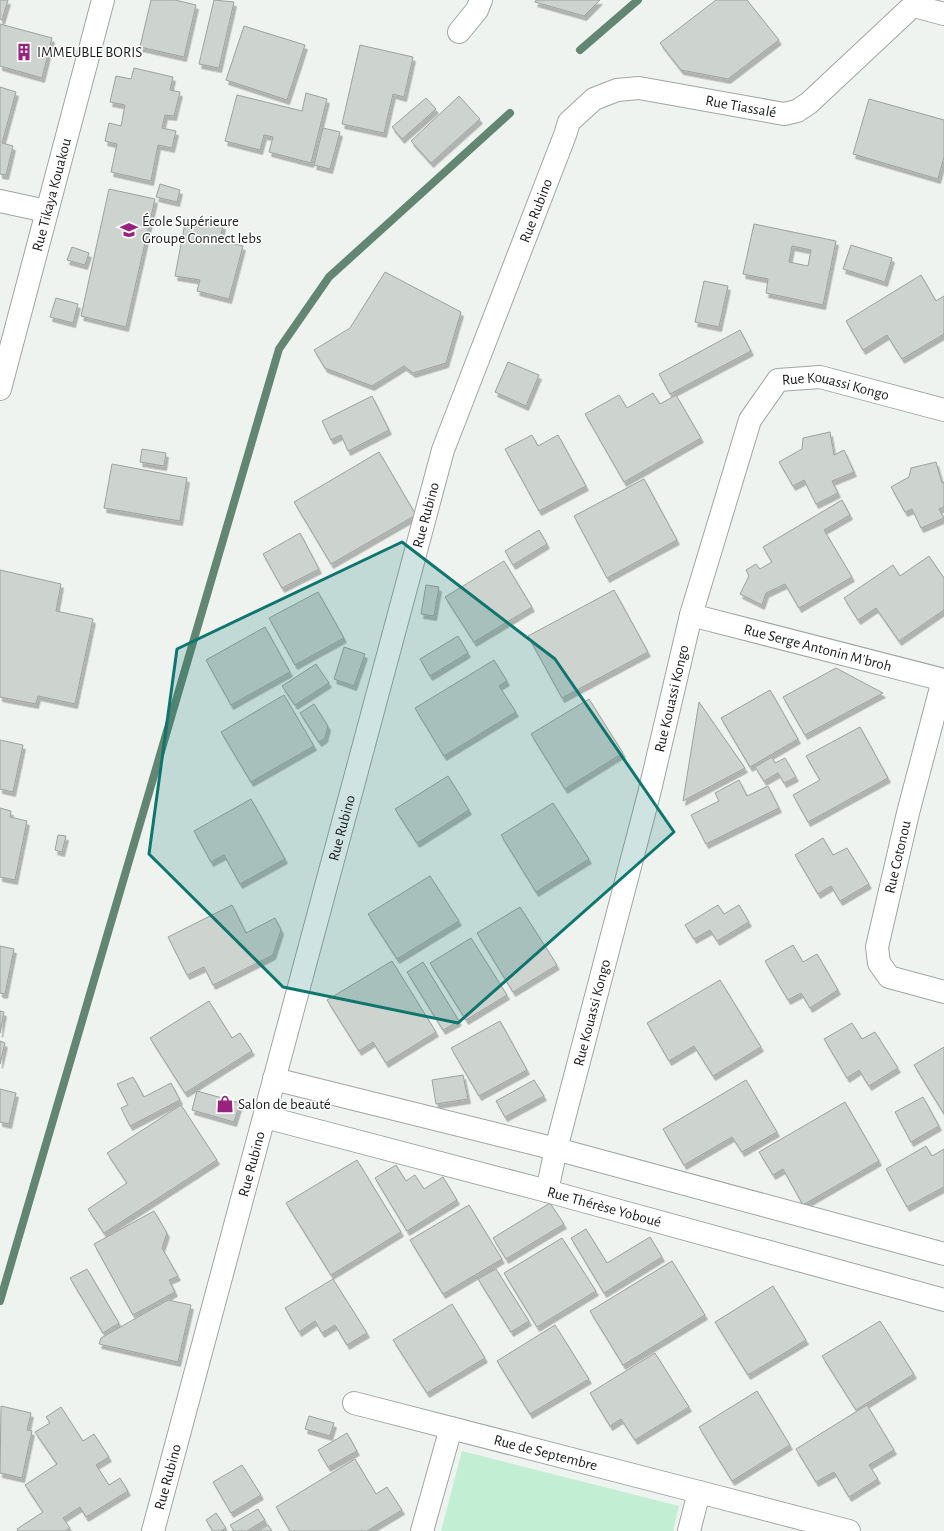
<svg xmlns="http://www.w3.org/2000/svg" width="944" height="1531" viewBox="0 0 944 1531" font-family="'Alegreya Sans',sans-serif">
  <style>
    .green { fill: #c2efd4 }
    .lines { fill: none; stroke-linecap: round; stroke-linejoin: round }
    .stream { stroke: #638672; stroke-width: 8 }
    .building { fill: #cdd3cf; stroke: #9ca29e; fill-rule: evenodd; filter: url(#shadow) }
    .street-casing { stroke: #a0a6a2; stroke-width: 24 }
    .street { stroke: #fff; stroke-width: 22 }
    .marked { fill: #0f766e; fill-opacity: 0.2; stroke: #0f766e; stroke-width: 3; stroke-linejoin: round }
    .labels { text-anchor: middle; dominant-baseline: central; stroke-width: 3; stroke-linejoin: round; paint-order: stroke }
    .poi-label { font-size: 15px; fill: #1b1d1c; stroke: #fff; text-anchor: start }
    .street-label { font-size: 15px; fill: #1b1d1c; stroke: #fff }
  </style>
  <defs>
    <filter id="shadow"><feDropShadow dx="2.5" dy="4.5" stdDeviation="0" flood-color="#0004"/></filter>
  </defs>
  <rect width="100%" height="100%" fill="#eef3f0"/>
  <!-- green -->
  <path class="green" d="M462,1451L679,1506L673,1531H441Z"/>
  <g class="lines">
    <!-- stream -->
    <g class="stream">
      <path d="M580,50L638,0"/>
      <path d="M0,1301L279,349L329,277L510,113"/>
    </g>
  </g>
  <!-- building -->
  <g class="building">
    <path d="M0,0H8L2,20L0,19Z"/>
    <path d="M151,0H175L196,5L184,57L140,47Z"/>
    <path d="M214,0L234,2L219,68L199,64Z"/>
    <path d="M536,0H600L584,16L535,2Z"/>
    <path d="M716,0H747L779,40L728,79L681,70L660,43Z"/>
    <path d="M0,24L52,38L42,78L0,66Z"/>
    <path d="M244,26L305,45L287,100L226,80Z"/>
    <path d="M360,45L413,57L404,97L393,94L384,133L342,124Z"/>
    <path d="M134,68L173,77L170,90L180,92L174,116L165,115L162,128L176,131L172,148L158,145L151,181L111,172L117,144L105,141L109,123L121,126L125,105L110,102L116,76L131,79Z"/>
    <path d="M0,87L16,92L2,143L13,146L6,175L0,174Z"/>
    <path d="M306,93L327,99L311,163L269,152L273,137L264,135L260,150L225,141L237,95L302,111Z"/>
    <path d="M459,96L480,119L431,163L411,141Z"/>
    <path d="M426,98L436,109L402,139L392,127Z"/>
    <path d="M869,99L944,120V157L938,179L853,154Z"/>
    <path d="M323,128L340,132L330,169L314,165Z"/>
    <path d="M160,184L180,190L177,202L156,197Z"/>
    <path d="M109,189L155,199L126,327L81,316Z"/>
    <path d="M186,218L223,225L220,240L243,246L229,299L197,291L200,280L175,276Z"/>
    <path d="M754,224L836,241L823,305L766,293L768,279L743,274ZM792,246L811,250L808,266L789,262Z"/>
    <path d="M851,245L892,258L885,282L843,269Z"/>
    <path d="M72,247L89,253L85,265L67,260Z"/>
    <path d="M385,272L461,312L446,363L413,373L404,366L372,386L325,368L314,350L350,328Z"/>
    <path d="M921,275L936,301L944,296V334L902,359L887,335L863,350L846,321Z"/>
    <path d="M704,281L728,286L719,327L695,322Z"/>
    <path d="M56,298L78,304L73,323L50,317Z"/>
    <path d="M740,330L751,351L670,394L659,374Z"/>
    <path d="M508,362L539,375L526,406L495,392Z"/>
    <path d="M653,393L660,404L676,395L701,438L624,482L585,414L619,395L627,408Z"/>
    <path d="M372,396L389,430L348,451L341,435L331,440L322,421Z"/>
    <path d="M830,432L834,455L844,450L854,472L832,481L838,493L816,504L804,480L793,486L779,462L802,449L803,438Z"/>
    <path d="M532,435L538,446L558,435L586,486L539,511L505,449Z"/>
    <path d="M142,449L166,453L164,466L140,462Z"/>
    <path d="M379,452L416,515L331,564L294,502Z"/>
    <path d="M936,462L942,483L944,482V507L939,509L944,518L921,528L912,509L905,512L891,487L909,477L911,468Z"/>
    <path d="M112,464L187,478L180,521L104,508Z"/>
    <path d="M644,479L677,540L607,578L574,516Z"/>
    <path d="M842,500L850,515L824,530L852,577L799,608L785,584L766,593L762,605L740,594L749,576L746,570L756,564L760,569L772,562L763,547Z"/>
    <path d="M539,530L547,544L513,565L505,551Z"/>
    <path d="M300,533L319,569L282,588L263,554Z"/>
    <path d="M929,556L944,578V610L899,641L876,608L858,620L844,598L893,565L900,576Z"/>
    <path d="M504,561L532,607L474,642L445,597Z"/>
    <path d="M0,570L61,584L56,611L93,619L75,704L38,696L36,704L0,697Z"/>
    <path d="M426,585L439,587L434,616L421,614Z"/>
    <path d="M614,590L648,652L562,698L528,636Z"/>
    <path d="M318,592L344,638L295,665L269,618Z"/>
    <path d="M265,627L290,672L231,705L206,660Z"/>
    <path d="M458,636L468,653L430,676L420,659Z"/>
    <path d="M344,647L365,654L354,686L334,679Z"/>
    <path d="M494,660L507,681L499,686L516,712L444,756L415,708Z"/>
    <path d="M316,664L329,683L295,705L282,686Z"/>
    <path d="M836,668L883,693L805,735L783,697Z"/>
    <path d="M770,690L798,739L750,767L721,718Z"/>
    <path d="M284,695L314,746L251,782L221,732Z"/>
    <path d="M589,699L623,753L565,789L531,734Z"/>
    <path d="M699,702L745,768L683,801Z"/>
    <path d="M314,704L328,726L325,738L319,742L300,713Z"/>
    <path d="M860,727L888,778L808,822L793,795L820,780L806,756Z"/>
    <path d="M0,740L23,745L13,792L0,789Z"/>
    <path d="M772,757L775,763L785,758L796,777L784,783L778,773L764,781L755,767Z"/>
    <path d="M448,776L469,810L417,843L395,809Z"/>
    <path d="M739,780L747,796L768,786L779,808L706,844L691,815L719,801L715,793Z"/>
    <path d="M251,799L285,859L240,884L224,855L211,862L194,831Z"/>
    <path d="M553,803L589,859L536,892L501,835Z"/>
    <path d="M0,808L11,811L10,817L27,821L15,880L0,877Z"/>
    <path d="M58,835L66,836L62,852L55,850Z"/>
    <path d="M823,838L833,855L847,848L869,884L840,901L831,886L818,894L795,855Z"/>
    <path d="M430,876L459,921L397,959L368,914Z"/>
    <path d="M232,905L246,933L275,918L281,930L273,955L213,985L204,967L187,975L168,937Z"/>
    <path d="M718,905L724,914L739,905L749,922L717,941L710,930L694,939L685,925Z"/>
    <path d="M520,907L557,965L513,992L477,933Z"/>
    <path d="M471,938L507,995L466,1020L430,963Z"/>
    <path d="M793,945L803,962L817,954L838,990L810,1008L801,993L788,1000L765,961Z"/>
    <path d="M0,946L14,949L5,994L0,993Z"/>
    <path d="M392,961L436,1032L386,1063L373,1042L359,1051L327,1000Z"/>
    <path d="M423,962L459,1021L443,1030L407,972Z"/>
    <path d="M720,980L761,1047L713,1076L694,1046L669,1061L647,1023Z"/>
    <path d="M209,1001L232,1038L240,1033L252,1051L185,1093L150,1038Z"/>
    <path d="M0,1011L4,1012L0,1033Z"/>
    <path d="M500,1021L527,1070L479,1096L451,1048Z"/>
    <path d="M852,1023L862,1039L875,1032L898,1068L869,1086L859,1070L847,1078L824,1039Z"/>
    <path d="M0,1041L5,1043L0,1064Z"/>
    <path d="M944,1047V1114L914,1065Z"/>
    <path d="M463,1075L468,1099L436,1104L432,1080Z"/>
    <path d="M133,1077L144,1097L171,1083L180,1100L130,1126L121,1108L128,1105L117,1084Z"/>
    <path d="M534,1080L544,1096L505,1117L496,1101Z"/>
    <path d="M746,1080L777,1132L742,1152L732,1137L684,1165L663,1129Z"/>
    <path d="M0,1089L16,1093L9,1124L0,1122Z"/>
    <path d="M197,1091L240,1103L234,1122L192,1110Z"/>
    <path d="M923,1097L939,1126L911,1142L895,1112Z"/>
    <path d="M845,1102L879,1161L803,1205L783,1169L773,1175L759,1152Z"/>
    <path d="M181,1105L217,1160L104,1233L88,1209L127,1183L107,1153Z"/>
    <path d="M926,1146L932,1156L944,1149V1187L907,1207L886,1169Z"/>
    <path d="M357,1160L401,1232L331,1275L286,1203Z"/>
    <path d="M396,1165L406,1181L415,1175L424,1189L443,1177L457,1200L407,1231L375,1178Z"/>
    <path d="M550,1203L564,1224L506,1259L493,1238Z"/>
    <path d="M469,1205L502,1259L443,1294L410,1240Z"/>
    <path d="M154,1211L167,1233L162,1248L178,1276L169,1280L175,1292L133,1315L94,1244Z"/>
    <path d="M586,1229L607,1263L650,1237L662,1257L604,1293L571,1238Z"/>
    <path d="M562,1238L596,1291L537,1327L504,1273Z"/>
    <path d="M672,1261L705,1315L623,1365L590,1311Z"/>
    <path d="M87,1269L119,1323L103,1333L70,1278Z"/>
    <path d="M496,1269L529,1321L511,1332L478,1279Z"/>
    <path d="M333,1279L367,1333L347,1345L335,1325L322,1333L315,1321L299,1332L285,1308Z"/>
    <path d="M773,1286L806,1340L748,1375L715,1322Z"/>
    <path d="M168,1300L191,1305L178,1362L99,1344L101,1338Z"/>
    <path d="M452,1304L485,1358L427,1393L393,1340Z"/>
    <path d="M880,1321L914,1374L856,1410L822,1356Z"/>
    <path d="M555,1325L589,1379L530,1414L497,1361Z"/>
    <path d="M655,1353L689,1407L635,1440L621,1419L610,1426L590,1393Z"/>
    <path d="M757,1391L790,1445L732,1481L699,1427Z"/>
    <path d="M867,1405L894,1450L869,1465L878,1479L849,1497L834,1472L816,1482L796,1449Z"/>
    <path d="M1,1406L31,1413L27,1430L32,1431L22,1478L0,1473Z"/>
    <path d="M61,1407L83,1441L94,1434L109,1457L96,1465L109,1485L120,1478L128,1491L86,1517L80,1507L63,1518L70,1528L65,1531H18L17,1529L43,1512L25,1485L57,1464L35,1432L50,1423L46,1417Z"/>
    <path d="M309,1416L334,1423L330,1436L305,1429Z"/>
    <path d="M347,1433L357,1451L328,1467L318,1450Z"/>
    <path d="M355,1459L376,1494L387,1487L402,1510L367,1531H290L276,1507Z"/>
    <path d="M242,1465L261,1495L231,1513L213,1482Z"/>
    <path d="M258,1509L265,1520L247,1531H234L230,1525Z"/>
    <path d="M216,1513L226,1528L221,1531H213L206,1520Z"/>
    <path d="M268,1525L272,1531H258Z"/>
  </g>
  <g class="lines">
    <!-- street casing -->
    <g class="street-casing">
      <g id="street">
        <path d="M914,6L944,14"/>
        <path d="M459,32L477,10L481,0"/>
        <path d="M0,201L46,211"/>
        <path id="s1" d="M0,389L103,0"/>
        <path id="s2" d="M691,615L944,680"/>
        <path d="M943,680L908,813L877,947L879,963L889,977L944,992"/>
        <path d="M274,1079L556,1149L944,1254"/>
        <path id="s3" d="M265,1117L547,1191L944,1300"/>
        <path id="s4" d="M547,1191L556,1149L649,794L691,615L750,420L778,380L820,377L944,410"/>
        <path id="s5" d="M354,1403L699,1492L689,1531"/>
        <path d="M699,1492L849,1531"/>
        <path id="s6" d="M153,1531L443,450L565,135L569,122L594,99L617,90L639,88L784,114L797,111L809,103L919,0"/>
        <path d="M422,1531L451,1428"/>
      </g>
    </g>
    <!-- street -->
    <use href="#street" class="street"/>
  </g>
  <!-- marked area -->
  <path class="marked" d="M402,542L555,659L674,832L458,1023L283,987L149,854L177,649Z"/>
  <!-- icons -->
  <defs>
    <g id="building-bare" transform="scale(1.38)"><path d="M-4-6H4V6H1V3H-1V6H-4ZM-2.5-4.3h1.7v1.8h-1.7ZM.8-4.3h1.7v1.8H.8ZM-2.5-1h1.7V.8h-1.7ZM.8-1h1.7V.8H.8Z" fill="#98227d" stroke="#fff" stroke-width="2.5" paint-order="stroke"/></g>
    <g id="university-bare" transform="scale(1.38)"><path d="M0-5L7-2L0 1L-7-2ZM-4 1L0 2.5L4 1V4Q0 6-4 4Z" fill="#98227d" stroke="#fff" stroke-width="2.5" paint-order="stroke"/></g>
    <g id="shop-bare" transform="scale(1.38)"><path d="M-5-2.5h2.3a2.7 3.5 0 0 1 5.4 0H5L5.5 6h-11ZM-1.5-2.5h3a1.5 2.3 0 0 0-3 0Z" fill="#98227d" stroke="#fff" stroke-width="2.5" paint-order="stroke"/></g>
  </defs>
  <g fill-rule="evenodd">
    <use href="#building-bare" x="24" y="52"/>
    <use href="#university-bare" x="129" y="230"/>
    <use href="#shop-bare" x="225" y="1104"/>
  </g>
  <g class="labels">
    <!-- poi labels -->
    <g class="poi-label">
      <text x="37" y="52">IMMEUBLE BORIS</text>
      <text x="142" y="221">École Supérieure<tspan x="142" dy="17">Groupe Connect Iebs</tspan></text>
      <text x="238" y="1104">Salon de beauté</text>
    </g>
    <!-- street labels -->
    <g class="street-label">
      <text stroke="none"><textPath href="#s6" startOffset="1655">Rue Tiassalé</textPath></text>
      <text stroke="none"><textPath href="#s1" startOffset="201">Rue Tikaya Kouakou</textPath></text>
      <text stroke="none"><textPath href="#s6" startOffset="1376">Rue Rubino</textPath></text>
      <text stroke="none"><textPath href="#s4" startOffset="905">Rue Kouassi Kongo</textPath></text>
      <text stroke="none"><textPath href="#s6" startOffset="1052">Rue Rubino</textPath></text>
      <text stroke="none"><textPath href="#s2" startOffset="131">Rue Serge Antonin M'broh</textPath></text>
      <text stroke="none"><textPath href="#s4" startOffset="508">Rue Kouassi Kongo</textPath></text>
      <text stroke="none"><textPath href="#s6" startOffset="728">Rue Rubino</textPath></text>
      <text transform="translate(898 857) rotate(-77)">Rue Cotonou</text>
      <text stroke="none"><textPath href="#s4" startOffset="184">Rue Kouassi Kongo</textPath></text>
      <text stroke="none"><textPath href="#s6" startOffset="380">Rue Rubino</textPath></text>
      <text stroke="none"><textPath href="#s3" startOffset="351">Rue Thérèse Yoboué</textPath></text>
      <text stroke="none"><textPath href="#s5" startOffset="198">Rue de Septembre</textPath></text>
      <text stroke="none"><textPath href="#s6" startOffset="56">Rue Rubino</textPath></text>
    </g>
  </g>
</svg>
